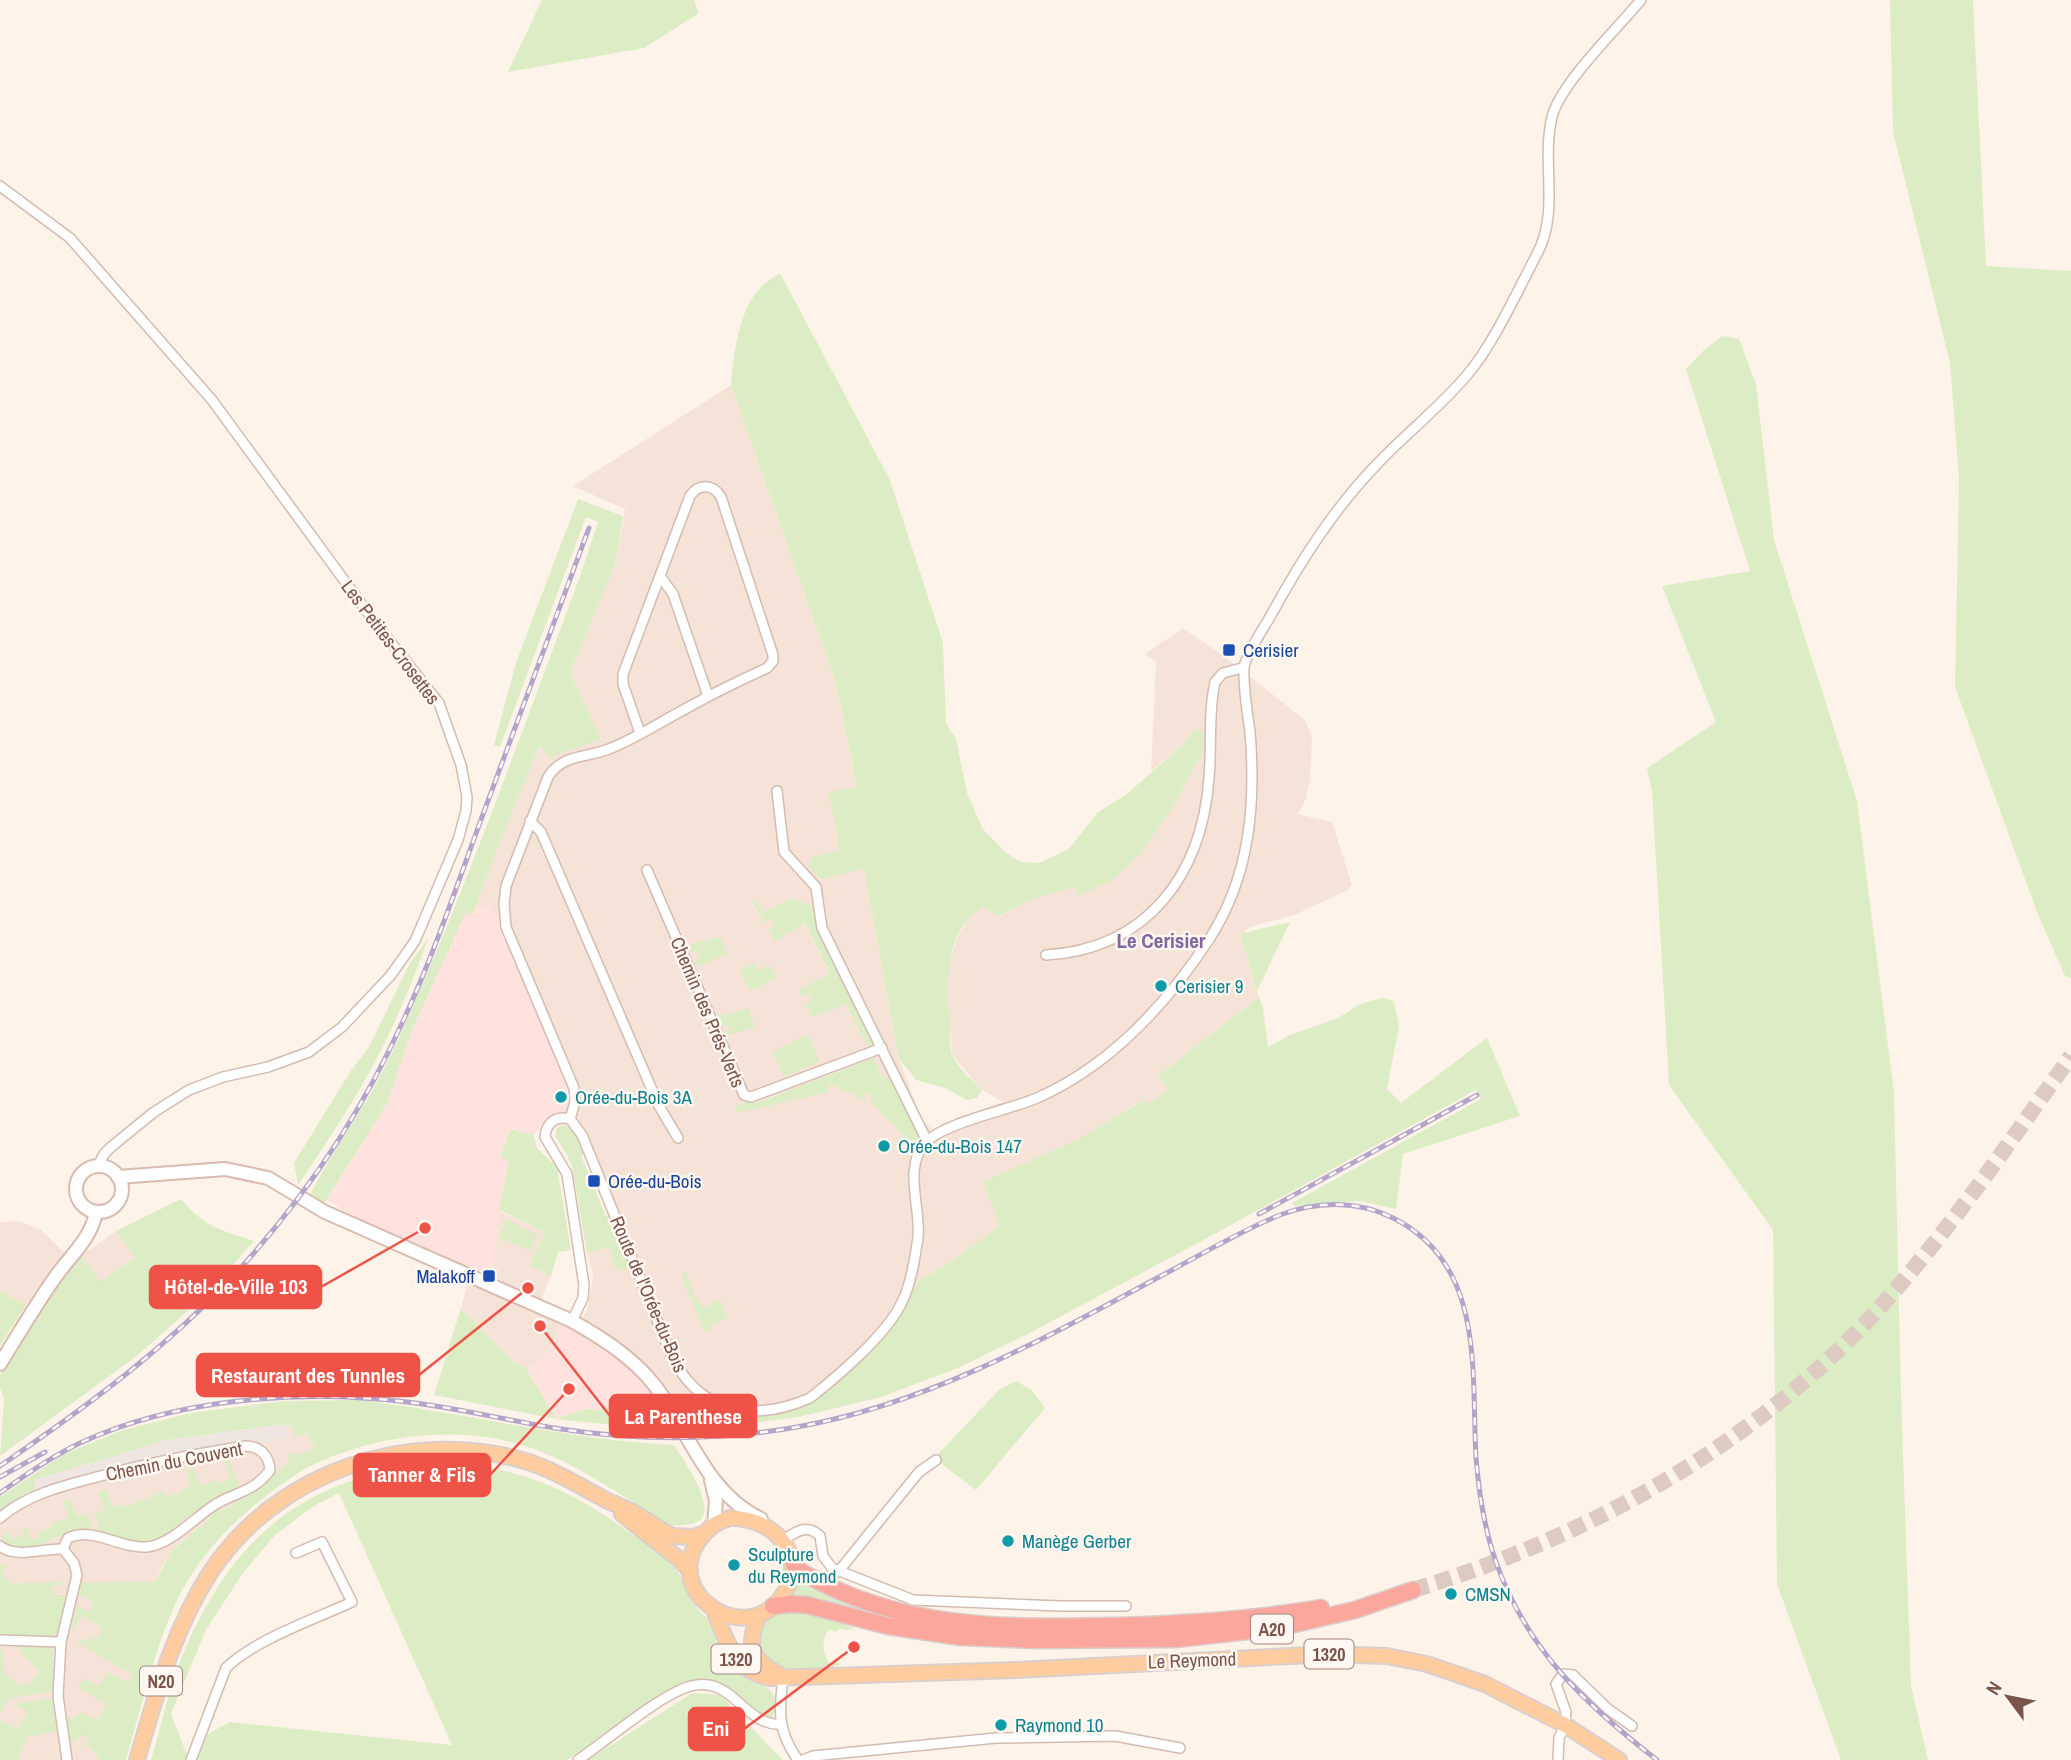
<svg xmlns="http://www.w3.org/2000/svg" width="2071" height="1760" viewBox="0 0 2071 1760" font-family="'Archivo Narrow',sans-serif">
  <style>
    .residential { fill: #f6e3d7; fill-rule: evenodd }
    .commercial { fill: #ffe2dd }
    .industrial { fill: #efe6e2 }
    .green { fill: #dcedc6 }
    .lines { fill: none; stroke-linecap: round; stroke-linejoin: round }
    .highway-tunnel { stroke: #ddcbc1; stroke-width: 16; stroke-dasharray: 16 8; stroke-linecap: butt }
    .street-casing { stroke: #d4bbb0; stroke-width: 12 }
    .secondary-casing { stroke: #d9bbb0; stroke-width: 16 }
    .primary-casing { stroke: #dacfcc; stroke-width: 18 }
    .highway-casing { stroke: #dacfcc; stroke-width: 19 }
    .street { stroke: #fff; stroke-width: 9 }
    .secondary { stroke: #fff; stroke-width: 12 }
    .primary { stroke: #ffcc9f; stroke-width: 14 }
    .highway { stroke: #fba79d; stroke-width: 16 }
    .rail-casing { stroke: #b3a5ca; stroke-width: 5 }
    .rail { stroke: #fff7f1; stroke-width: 2.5; stroke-dasharray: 8; stroke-linecap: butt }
    .transit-dot { fill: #1a4fb4; stroke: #fff7f1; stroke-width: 2.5 }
    .culture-dot { fill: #0f9aa8; stroke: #fff7f1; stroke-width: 2.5 }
    .labels { text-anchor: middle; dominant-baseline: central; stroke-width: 5; stroke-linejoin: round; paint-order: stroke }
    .shield { fill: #fff7f1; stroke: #a3857c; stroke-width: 2 }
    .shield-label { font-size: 18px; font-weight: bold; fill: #7b544a }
    .street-label { font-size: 19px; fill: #7b544a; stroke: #fff7f1 }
    .transit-label { font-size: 19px; fill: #164399; stroke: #fff7f1; text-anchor: start }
    .culture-label { font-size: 19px; fill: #0d838f; stroke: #fff7f1; text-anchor: start }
    .neighbourhood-label { font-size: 21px; font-weight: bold; fill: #83669e; stroke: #fff7f1 }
    .leader { fill: none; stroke: #ef5347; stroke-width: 2.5 }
    .callout-dot { fill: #ef5347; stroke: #fff7f1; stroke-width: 2.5 }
    .callout { fill: #ef5347; stroke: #ef5347; stroke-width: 2.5 }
    .callout-label { font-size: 21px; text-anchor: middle; font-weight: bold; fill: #fff }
  </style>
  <rect width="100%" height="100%" fill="#fef3e9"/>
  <!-- residential -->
  <g class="residential">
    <path d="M731,385L836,683L857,788L829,793L838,835V852L813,856L821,879L864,868L899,1059L922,1120L933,1130L944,1123L1003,1102L982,1090L952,1055L948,998V964L958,936L971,914L984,907L1000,916L1031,900L1074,886L1078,896L1170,812L1203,752V734L1197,727L1181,746L1151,771L1156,662L1145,654L1183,628L1224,656L1305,720L1312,737L1310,780L1306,799L1298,814L1332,822L1352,885L1348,890L1294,915L1249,927L1241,936L1259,997L1158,1076L1169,1089L1148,1105L1143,1100L1078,1140L1001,1226L949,1263L918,1281L897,1319L867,1353L819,1397L806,1405L775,1413L746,1416L721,1411L717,1415L707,1417L697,1413L674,1396L661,1377L624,1344L582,1319L588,1307L593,1276L587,1253L609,1247L636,1263L583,1128L567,1116L494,915L476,906L496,852L540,745L601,739L570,673L615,565L625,509L573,486ZM791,898L812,906L816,921L876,1043L868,1047L846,1005L813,1000L810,993L830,973L804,923L775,925L772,919L765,922L752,902L754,900L765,912ZM873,1058L883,1079L892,1074L912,1143L873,1102L871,1094L865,1093V1099L830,1084L738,1113L735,1107L745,1102L757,1103Z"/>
    <path d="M499,1211L545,1232L529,1266L551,1276L541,1299L569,1312L548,1354L526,1368L514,1362L461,1308L467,1285L432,1269L437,1254L490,1278Z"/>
    <path d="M19,1221L40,1229L65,1253L54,1264L26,1305L0,1291V1222Z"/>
    <path d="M116,1231L135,1258L100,1283L81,1256Z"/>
    <path d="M334,1418L340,1441L253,1491L222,1512L220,1507L214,1511L200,1529L197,1527L187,1541L184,1539L172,1551L158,1574L111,1760H0V1590L62,1583L0,1585V1512L35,1490L38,1495L59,1485L288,1437L286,1427Z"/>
  </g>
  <!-- commercial -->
  <g class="commercial">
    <path d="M493,905L494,915L500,914L507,938L572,1089L567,1116L545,1121L534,1135L511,1129L500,1156L509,1161L490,1278L438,1255L433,1266L327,1200L388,1102L410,1035L466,911L473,914L476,906Z"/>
    <path d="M569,1312L624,1344L661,1377L674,1396L657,1413L585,1409L556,1419L526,1368L548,1354Z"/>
  </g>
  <!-- industrial -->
  <path class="industrial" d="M285,1424L288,1437L254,1444H240L38,1495L33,1485L35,1480L167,1440Z"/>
  <!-- green -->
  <g class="green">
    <path d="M542,0H694L699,13L644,48L508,72Z"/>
    <path d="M1890,0H1973L1986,266L2071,271V978L2065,976L2038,915L1955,687L1959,479L1950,363L1893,132Z"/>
    <path d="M780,273L890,480L943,643L946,723L956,739L967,793L983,829L1005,852L1021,862L1039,863L1069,849L1097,813L1127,794L1181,746L1197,727L1203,734V752L1170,812L1139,855L1113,880L1078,896L1074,887L1031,900L999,916L984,907C943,928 947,986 950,1025C950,1034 949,1049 953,1057C959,1069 972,1080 982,1090L977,1098L967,1100L945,1088L916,1080L899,1059L864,869L821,879L807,866L813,856L838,851V835L828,792L857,787L836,683L731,385C734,353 738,310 762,286C767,281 774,277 780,273Z"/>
    <path d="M1722,336L1739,339L1756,384L1774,540L1857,801L1894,1093L1901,1395L1911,1686L1928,1760H1841L1777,1584L1773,1230L1669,1085L1652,791L1647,768L1716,722L1662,586L1750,571L1686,369L1704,350Z"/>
    <path d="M578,499L623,516L615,565L570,673L601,739L548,758L540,745L496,852L473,914L466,912L410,1035L388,1102L324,1204L308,1199C331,1152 365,1109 388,1061C461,905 518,741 579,579L598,522L586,517L500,747L494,745L516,663Z"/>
    <path d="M791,898L812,906L816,921L877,1043L868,1047L846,1005L812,1017L805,1004L813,1000L810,993L802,997L799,990L830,973L805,923L775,941L768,929L775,925L772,919L765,923L752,901L754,900L765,912Z"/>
    <path d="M1290,922L1257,991L1241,936L1243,933Z"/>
    <path d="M429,937C414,977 398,1018 378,1056C355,1101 326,1143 298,1185L294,1163L350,1072L369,1047L410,963Z"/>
    <path d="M720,937L727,954L697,967L694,962L700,959L696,951L692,953L688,945Z"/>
    <path d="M754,963L759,971L769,965L776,977L751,991L740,971Z"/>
    <path d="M1259,997L1263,1008L1268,1047L1290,1035L1338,1018L1360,1004L1382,998L1394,1001L1399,1026L1387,1089L1401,1103L1487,1038L1520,1116L1403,1154L1396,1209L1359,1201L1294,1206L1292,1203L1481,1099L1476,1090L1209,1237L1028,1334L958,1368L881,1397L799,1417L713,1428L712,1426H693L675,1396C687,1408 700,1419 717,1415L721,1411L733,1414L758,1416L810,1403L867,1353L897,1320L918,1281L949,1263L1000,1226L983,1182L1077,1140L1144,1100L1148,1104L1169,1089L1158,1076Z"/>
    <path d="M749,1008L755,1027L726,1036L725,1032L730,1030L728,1025L721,1026L717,1014L722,1013L723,1016Z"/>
    <path d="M807,1034L820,1061L784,1077L773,1052Z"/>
    <path d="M873,1058L883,1079L892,1074L919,1134L918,1143H912L871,1102V1094L865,1093V1100L830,1084L825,1093L738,1113L734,1107L745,1102L757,1103Z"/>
    <path d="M564,1124L573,1130L586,1154L581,1156L606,1216L612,1214L631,1266L617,1272L609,1247L587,1253L572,1166L566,1153L555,1136L557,1128Z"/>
    <path d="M511,1129L534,1135L537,1148L557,1167L571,1250L558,1252L551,1276L529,1266L545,1232L499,1210L509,1162L500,1156Z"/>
    <path d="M181,1199C204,1227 221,1230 254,1241L211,1290L138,1355L0,1456L4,1399L0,1387V1375L57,1284L81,1256L100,1282L135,1258L116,1231Z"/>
    <path d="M507,1220L538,1235L530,1251L499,1237Z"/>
    <path d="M686,1272L695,1297L703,1308L720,1300L728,1317L712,1325V1328L705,1332L681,1275Z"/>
    <path d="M0,1291L26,1305L0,1346Z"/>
    <path d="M461,1308L514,1362L526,1368L556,1419L585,1409L657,1413L663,1426L640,1428L556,1419L434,1395Z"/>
    <path d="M1016,1381L1032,1390L1045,1408L976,1490L936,1460L939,1453L999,1390Z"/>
    <path d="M361,1400C465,1413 571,1440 674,1445C683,1460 727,1519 690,1524C684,1525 674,1526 671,1525C658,1520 647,1511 635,1503C605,1485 575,1465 542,1452C470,1423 380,1432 311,1466C301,1470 293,1477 284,1483C245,1510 213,1540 188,1580C158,1630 143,1703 126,1760H97L99,1757L86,1745L89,1740L82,1734L74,1743L69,1739L67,1718L72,1719L82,1712L97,1720L107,1705L78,1687L84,1678L99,1686L108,1672L129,1683L132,1675L75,1641L86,1640L89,1637L96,1640L103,1628L82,1615L71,1634L77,1605L88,1612L94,1603L80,1595L82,1583L155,1582L172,1551L185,1539L187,1540L197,1527L200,1528L220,1506L222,1511L253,1491L289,1462V1455L296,1452L298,1456L315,1447L306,1433L295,1438L292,1426L286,1427L285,1424L167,1440L35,1480V1490L0,1512V1497L64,1454L123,1430L191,1413L284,1401Z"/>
    <path d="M228,1458L241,1489L215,1498L182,1520L172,1533L159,1540L135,1543L95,1533L99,1526L94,1514L105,1509L98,1493L106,1489L113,1507L122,1504L124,1508L164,1491L166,1497L174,1493L175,1496L182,1492L181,1490L192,1485L186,1471L193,1468L201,1486L216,1479L219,1483L231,1479L224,1460Z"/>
    <path d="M427,1463C510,1463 562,1484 629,1532C644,1542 663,1554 675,1568C684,1579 687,1594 695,1605C701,1614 711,1619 715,1629C720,1642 721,1652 730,1663C746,1680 791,1687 772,1718L763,1719L718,1683L692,1680L567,1760H459L457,1757L458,1760H195L206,1735L230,1722L452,1745L339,1493L314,1506L275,1535L243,1573L206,1630L171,1714L189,1760H151C162,1723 170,1683 186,1647C237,1533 303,1481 427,1463Z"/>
    <path d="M69,1499L77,1517L87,1513L93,1529C88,1528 82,1527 77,1529C58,1534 15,1564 1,1537L11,1532L10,1535L12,1540L25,1534L23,1529L27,1527L32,1540L39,1538L38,1532L53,1526L52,1523L69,1518L63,1501Z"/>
    <path d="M0,1565H7L2,1576L11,1581L10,1584L62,1582L61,1585L52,1586V1595H66L59,1627L53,1636L8,1637V1634H0Z"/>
    <path d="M794,1575L926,1623L905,1624L787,1596Z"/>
    <path d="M789,1610L813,1612L853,1628L851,1630L839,1629L835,1632L829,1629C820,1642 823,1654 831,1666L836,1662L841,1663L839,1665C824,1670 787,1678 773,1667C766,1661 760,1652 755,1645C762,1622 764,1615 789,1610Z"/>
    <path d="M18,1646L49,1648L53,1651V1691L10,1698L0,1715V1648L3,1652L5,1673L19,1686L24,1681L28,1685L40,1672L23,1655Z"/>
    <path d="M692,1693L722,1695L736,1712L783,1760H588Z"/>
    <path d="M46,1699L53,1700L56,1732L26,1737V1742L17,1760H0V1720L17,1730L28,1712L17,1706L19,1703Z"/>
  </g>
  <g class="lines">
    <!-- highway-tunnel -->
    <path class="highway-tunnel" d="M1413,1590C1591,1536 1757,1444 1882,1305C1952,1227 2011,1140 2071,1056"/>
    <!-- street casing -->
    <g class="street-casing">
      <g id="street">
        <path d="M0,186L70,238L212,400L374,621L439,703L461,765L467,797L466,811L458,840L415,941L391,975L342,1027L309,1052L268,1067L223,1077L189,1090L154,1112L111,1147L104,1154L98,1166"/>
        <path d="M660,576L673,594L708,696"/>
        <path d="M777,791L784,852L816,887L822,928L927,1141"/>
        <path d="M530,821L541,832L659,1106L678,1138"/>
        <path d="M647,870L744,1095L751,1097L882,1048"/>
        <path d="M1046,955C1148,949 1202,874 1209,778C1212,746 1208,713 1215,682L1223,673L1242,668"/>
        <path d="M570,1119L575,1102L574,1088L506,927L504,904L506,886L548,777C562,754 586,758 609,749C632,740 654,726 676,714C706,697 736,682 767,668L773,661V655L721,497C713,484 699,483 690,496L623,674V684L640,733"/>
        <path d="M572,1321L583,1298L584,1285L567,1174L545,1137C546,1123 556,1115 570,1119L582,1135L670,1352C697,1413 753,1423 810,1398C838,1376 886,1335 901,1304C911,1285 915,1258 918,1237C921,1208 903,1168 925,1143C943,1123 1009,1110 1037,1098C1110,1066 1165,1006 1208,941C1250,878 1256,805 1250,732C1248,717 1241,674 1245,663C1251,647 1261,632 1270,617C1301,560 1335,507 1380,461C1408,432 1441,406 1467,375C1493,345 1518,290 1537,254C1560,211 1541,163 1552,117C1560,84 1617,29 1641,0"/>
        <path d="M0,1518C24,1496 62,1486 93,1478C144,1464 194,1454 246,1446C260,1446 269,1456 270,1470C254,1492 236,1492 216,1504C195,1517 172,1544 147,1547C119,1549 94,1526 68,1538L63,1549"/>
        <path d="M783,1540C796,1532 807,1523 820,1536L823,1556L832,1568L913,1600L1060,1606H1126"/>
        <path d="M0,1546C16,1559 43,1548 63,1549"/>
        <path d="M63,1549L74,1563L77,1575L61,1642L58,1696L67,1760"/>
        <path d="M838,1572L919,1472L936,1460"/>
        <path d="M0,1640L61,1642"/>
        <path d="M783,1677C779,1711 777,1731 798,1760"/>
        <path d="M191,1760L226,1668C254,1640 315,1619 352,1602L322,1542L296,1553"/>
        <path d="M578,1760C605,1742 662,1693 691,1686C703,1683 716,1685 727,1693C744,1705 758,1726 781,1724"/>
        <path d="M803,1760L813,1756L996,1738L1115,1736L1180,1748"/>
        <path d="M1558,1760L1559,1738L1565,1725L1566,1712L1556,1684L1563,1674L1573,1675L1608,1709L1632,1726"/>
      </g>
    </g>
    <!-- secondary casing -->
    <g class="secondary-casing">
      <g id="secondary">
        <circle cx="99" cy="1189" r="23"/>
        <path d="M118,1177L225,1169L268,1178L325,1212L572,1321C602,1338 634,1358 656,1387C689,1432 707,1494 761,1519"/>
        <path d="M0,1364C18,1335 36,1304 56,1276C71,1255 91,1239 96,1212"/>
        <path d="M711,1480L716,1501L714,1525"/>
      </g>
    </g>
    <!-- primary casing -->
    <g class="primary-casing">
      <g id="primary">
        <path d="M622,1514L680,1560L690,1571"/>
        <path d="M730,1518C769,1517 807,1550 786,1590C752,1654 658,1594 700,1539C707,1529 718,1521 730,1518Z"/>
        <path d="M714,1610C726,1640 734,1671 770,1678L1016,1670L1329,1654L1387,1656L1427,1664L1485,1684L1565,1725L1619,1760"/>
        <path d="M759,1615C745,1648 751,1660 782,1676"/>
        <path d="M137,1760C156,1696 173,1630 210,1573C276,1472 407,1428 522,1460C553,1469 579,1486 608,1501C617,1505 627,1509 636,1514C649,1521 660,1531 673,1536L692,1537L703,1534"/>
      </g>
    </g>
    <!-- highway casing -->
    <g class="highway-casing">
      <g id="highway">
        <path d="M789,1555L796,1567L803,1573C903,1630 1003,1628 1114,1626C1183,1624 1253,1620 1321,1608"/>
        <path d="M773,1606L791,1604L807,1605L888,1626L961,1637L1035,1640L1176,1639L1277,1628L1355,1610L1413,1590"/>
      </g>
    </g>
    <!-- street -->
    <use href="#street" class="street"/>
    <!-- secondary -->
    <use href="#secondary" class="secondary"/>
    <!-- primary -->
    <use href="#primary" class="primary"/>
    <!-- highway -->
    <use href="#highway" class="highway"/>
    <!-- rail casing -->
    <g class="rail-casing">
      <g id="rail">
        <path d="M1259,1214L1477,1095"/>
        <path d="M0,1466C89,1405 174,1343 246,1262C310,1190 364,1108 404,1019C434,954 457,885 482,817C518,721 553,624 589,528"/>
        <path d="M0,1477L45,1452"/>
        <path d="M0,1493C25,1475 52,1456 80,1443C177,1398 302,1389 407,1402C459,1408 509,1421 561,1429C639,1441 719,1441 797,1427C927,1404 1044,1339 1159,1277C1199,1256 1238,1232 1280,1215C1317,1201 1357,1200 1393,1218C1486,1264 1471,1372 1476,1458C1479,1494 1484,1528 1496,1562C1527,1650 1585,1704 1657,1760"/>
      </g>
    </g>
    <!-- rail -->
    <use href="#rail" class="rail"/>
  </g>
  <!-- markers -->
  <g class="transit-dot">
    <rect x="1222" y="643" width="14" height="14" rx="3.5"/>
    <rect x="587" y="1174" width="14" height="14" rx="3.5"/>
    <rect x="482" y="1269" width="14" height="14" rx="3.5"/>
  </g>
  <g class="culture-dot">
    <circle cx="1161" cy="986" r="7"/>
    <circle cx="561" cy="1097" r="7"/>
    <circle cx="884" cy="1146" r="7"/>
    <circle cx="1008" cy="1541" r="7"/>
    <circle cx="734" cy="1565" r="7"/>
    <circle cx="1451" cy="1594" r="7"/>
    <circle cx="1001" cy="1725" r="7"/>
  </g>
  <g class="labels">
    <!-- shield labels -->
    <g class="shield">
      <rect x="1251" y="1614.5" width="42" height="29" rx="5"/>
      <rect x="1304.5" y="1639.5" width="49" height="29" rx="5"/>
      <rect x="711.5" y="1644.5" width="49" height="29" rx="5"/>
      <rect x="140" y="1666.5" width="42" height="29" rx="5"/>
    </g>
    <g class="shield-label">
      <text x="1272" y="1629">A20</text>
      <text x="1329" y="1654">1320</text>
      <text x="736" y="1659">1320</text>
      <text x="161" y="1681">N20</text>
    </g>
    <!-- street labels -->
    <g class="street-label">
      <text transform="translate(391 642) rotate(53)">Les Petites-Crosettes</text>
      <text transform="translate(708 1012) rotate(67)">Chemin des Prés-Verts</text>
      <text transform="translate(649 1294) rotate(67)">Route de l'Orée-du-Bois</text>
      <text transform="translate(174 1461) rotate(-11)">Chemin du Couvent</text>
      <text transform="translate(1192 1660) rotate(-2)">Le Reymond</text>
    </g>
    <!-- transit labels -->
    <g class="transit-label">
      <text x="1243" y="650">Cerisier</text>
      <text x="608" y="1181">Orée-du-Bois</text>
      <text x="475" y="1276" text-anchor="end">Malakoff</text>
    </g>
    <!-- culture labels -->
    <g class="culture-label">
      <text x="1175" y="986">Cerisier 9</text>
      <text x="575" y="1097">Orée-du-Bois 3A</text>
      <text x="898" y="1146">Orée-du-Bois 147</text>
      <text x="1022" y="1541">Manège Gerber</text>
      <text x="748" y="1554">Sculpture<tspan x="748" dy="22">du Reymond</tspan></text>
      <text x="1465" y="1594">CMSN</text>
      <text x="1015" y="1725">Raymond 10</text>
    </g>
    <!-- neighbourhood labels -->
    <g class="neighbourhood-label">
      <text x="1161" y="940">Le Cerisier</text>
    </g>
  </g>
  <!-- callouts -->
  <path class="leader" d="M425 1228L321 1287M528 1288L419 1375M540 1326L610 1416M569 1389L490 1475M854 1647L744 1729"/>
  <g class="callout-dot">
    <circle cx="425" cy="1228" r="7"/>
    <circle cx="528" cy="1288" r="7"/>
    <circle cx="540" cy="1326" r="7"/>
    <circle cx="569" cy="1389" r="7"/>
    <circle cx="854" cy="1647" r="7"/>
  </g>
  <g class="callout">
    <rect x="150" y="1266" width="171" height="42" rx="7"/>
    <rect x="197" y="1354" width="222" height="42" rx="7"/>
    <rect x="610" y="1395" width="146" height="42" rx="7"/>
    <rect x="354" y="1454" width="136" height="42" rx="7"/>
    <rect x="689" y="1708" width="55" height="42" rx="7"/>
  </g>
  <g class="callout-label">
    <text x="236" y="1294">Hôtel-de-Ville 103</text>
    <text x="308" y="1383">Restaurant des Tunnles</text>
    <text x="683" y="1424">La Parenthese</text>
    <text x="422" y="1482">Tanner &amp; Fils</text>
    <text x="716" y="1736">Eni</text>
  </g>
  <!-- north arrow -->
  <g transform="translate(2008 1697) rotate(302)" stroke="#fff7f1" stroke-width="5" paint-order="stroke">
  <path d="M0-5L12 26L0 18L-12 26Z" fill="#7b544a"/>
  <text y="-10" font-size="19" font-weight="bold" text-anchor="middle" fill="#7b544a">N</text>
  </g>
</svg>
